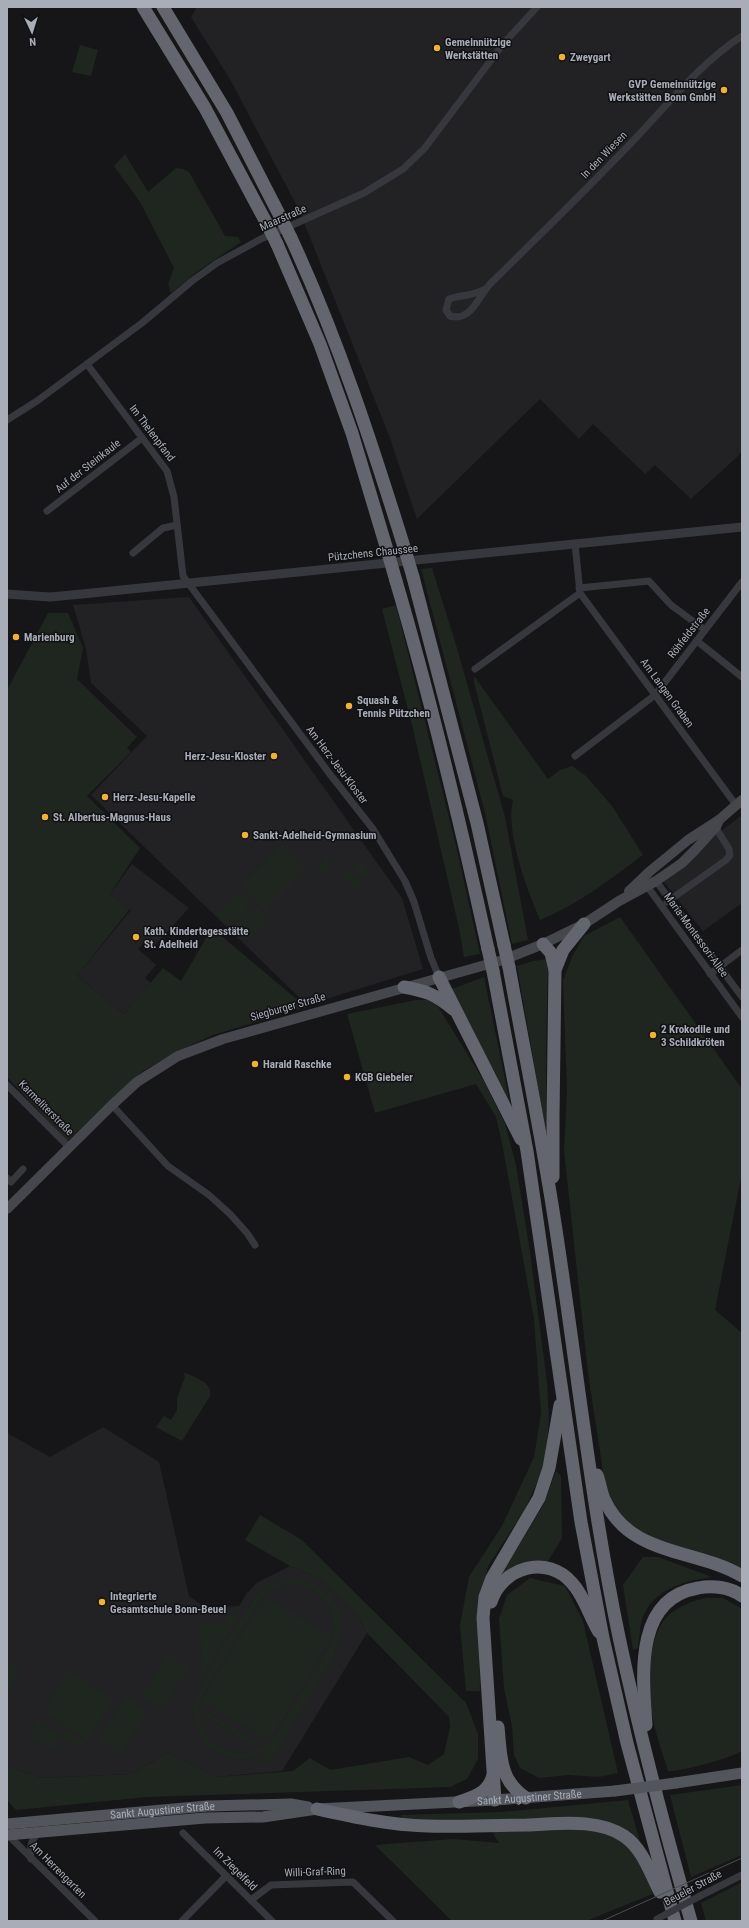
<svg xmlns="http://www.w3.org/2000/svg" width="749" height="1928" viewBox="0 0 749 1928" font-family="'Roboto Condensed',sans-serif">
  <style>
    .built { fill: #222225 }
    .green { fill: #1e261f; fill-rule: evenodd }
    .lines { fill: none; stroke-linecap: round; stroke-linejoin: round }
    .minor { stroke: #37383d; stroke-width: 7 }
    .tertiary { stroke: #37383d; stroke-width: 9 }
    .secondary { stroke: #45474d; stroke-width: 10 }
    .primary { stroke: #53555c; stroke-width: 11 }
    .motorway { stroke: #63666e; stroke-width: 13 }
    .tram { stroke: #4a4c52; stroke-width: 1 }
    .minor-bridge { stroke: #37383d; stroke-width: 7 }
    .primary-bridge { stroke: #53555c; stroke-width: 11 }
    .motorway-bridge { stroke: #63666e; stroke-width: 13 }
    .poi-dot { fill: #f2b134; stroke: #111113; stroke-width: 1.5 }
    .labels { text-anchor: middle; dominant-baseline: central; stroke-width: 3; stroke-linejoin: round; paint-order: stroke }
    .poi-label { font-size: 11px; font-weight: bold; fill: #a8adb8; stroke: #111113; text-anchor: start }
    .street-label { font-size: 11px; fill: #a8adb8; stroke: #111113 }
  </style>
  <rect width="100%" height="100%" fill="#161618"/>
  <!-- built -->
  <g class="built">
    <path d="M197,7H742V451L737,457L691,499L655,465L645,474L593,424L579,439L540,399L417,519L390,438L299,210L231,81L191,17Z"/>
    <path d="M189,597L402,898L423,969L307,1005L91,795L147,736L91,683L86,649L73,605Z"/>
    <path d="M742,815V903L703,931L660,877Z"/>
    <path d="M132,864L189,908L153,947L145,941L138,949L156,965L145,978L151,983L124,1014L77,976L131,910L110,894Z"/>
    <path d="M103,1427L159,1462L189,1596L205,1608L239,1606L247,1593L258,1582L290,1566L315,1576L326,1584L359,1617L367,1633L282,1771L216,1777L168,1753L131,1774L42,1778L7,1766V1429L9,1434L50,1457Z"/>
  </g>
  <!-- green -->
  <g class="green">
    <path d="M80,45L98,50L91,76L72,72Z"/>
    <path d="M125,154L148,192L176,168L183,169L189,172L225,236L238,237L241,242L198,271L171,293L168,284L174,268L140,202L114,166Z"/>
    <path d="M432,568L457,648L505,817L528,940L512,944L485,813L421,569Z"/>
    <path d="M396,605L457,850L480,954L464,957L459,928L413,729L382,609Z"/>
    <path d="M48,613H68L83,648L77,679L137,737L127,748L131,752L87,796L140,848L110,894L130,909L77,976L124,1014L163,968L181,981L212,928L306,1007L213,1035L178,1051L143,1071L67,1141L7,1077V690Z"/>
    <path d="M474,676L548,779L560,770L572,766L586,776L612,806L643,855C608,881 580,903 540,920C527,889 505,832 513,800L503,796L474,682Z"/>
    <path d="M282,845L306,869L266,910L242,886Z"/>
    <path d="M327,857L333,863L320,875L315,870Z"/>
    <path d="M358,860L371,873L364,880L351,866Z"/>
    <path d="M348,870L361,883L355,890L341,877Z"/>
    <path d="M239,891L252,903L245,910L249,914L256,907L269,919L246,942L233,930L240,923L236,919L229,926L217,914Z"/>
    <path d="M620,917L742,1089V1173L715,1310L742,1333V1569L714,1557L652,1542L625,1523L607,1498L588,1373L564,1151L567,1091L563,980L573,955L584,936Z"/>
    <path d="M548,959L546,1055V1133L517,966L533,961Z"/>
    <path d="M484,977L513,1118L471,1025L452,989Z"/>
    <path d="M416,1000H434L484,1081L505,1124L516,1165L530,1252L547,1382L549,1420L545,1465L524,1511L488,1566L479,1606L480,1691H466L460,1625L469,1577L503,1524L534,1457L541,1414L534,1319L503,1148L496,1117L476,1084L375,1113L347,1014Z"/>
    <path d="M184,1372C195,1378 213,1382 210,1396L182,1441L156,1427L164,1416L171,1420L177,1410V1398L185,1377Z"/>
    <path d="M556,1471L561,1476L562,1538L547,1563L511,1568L501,1575L544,1504Z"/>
    <path d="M260,1515L302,1540L466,1703L478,1734V1759L467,1779L450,1787L147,1797L16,1810L7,1800V1766L42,1778L131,1774L168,1753L216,1777L293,1771L310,1758L330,1770L409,1757L428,1765L444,1754L450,1727L449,1717L367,1633L359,1617L326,1584L315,1576L290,1566L245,1540Z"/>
    <path d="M643,1557H658L712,1577C684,1581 652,1589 642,1620C640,1628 639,1639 638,1648L633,1650L623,1585Z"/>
    <path d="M530,1578L565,1586L583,1621L618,1773L599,1777L569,1775L539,1778L520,1768L514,1755L512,1726L504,1688L499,1619L507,1595Z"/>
    <path d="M288,1579C328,1579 354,1614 334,1652L336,1653L268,1765L261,1761L265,1753C250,1760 233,1761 218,1753C201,1743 191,1723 194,1704C196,1689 248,1603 261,1591C268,1584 277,1581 288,1579ZM285,1585C318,1582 342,1610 332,1642L274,1738C240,1772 188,1743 202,1696L258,1603L268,1592Z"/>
    <path d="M265,1596L332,1637L269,1741L202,1700Z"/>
    <path d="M707,1598H723L742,1609V1751C731,1758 681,1772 668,1771C662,1753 656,1734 652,1715C646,1688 647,1639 666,1618C676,1607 693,1600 707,1598Z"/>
    <path d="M230,1613H238L239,1615L202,1677L200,1624L223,1623Z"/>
    <path d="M168,1654L189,1667L163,1709L142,1696Z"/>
    <path d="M7,1662L21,1670L7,1694Z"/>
    <path d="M68,1671L114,1699L88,1740L43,1712Z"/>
    <path d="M126,1697L147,1710L121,1754L99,1740Z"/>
    <path d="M204,1711L260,1743L257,1748L202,1714Z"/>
    <path d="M38,1721L61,1736L65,1729L87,1743L82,1750L60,1737L52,1750L29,1736Z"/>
    <path d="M742,1785V1855L691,1877L670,1795Z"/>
    <path d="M628,1800L655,1893L586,1921H452L375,1845L453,1839L499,1843L485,1820L403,1821L401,1815L502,1812Z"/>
    <path d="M742,1882V1920L706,1921L701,1903Z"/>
  </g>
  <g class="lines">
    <!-- minor -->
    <g class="minor">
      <path d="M483,290C472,296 461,295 449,299L446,310L450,316C472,322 478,296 491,283C538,237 585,191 631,143C666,107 699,64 742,36"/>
      <path d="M87,364L167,471L174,497L183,576L329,773L373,829L405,881L414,902L431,958L439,977"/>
      <path d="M7,420L37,401L142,323L192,281L217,263L261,239L364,193L403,169L424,149L504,43L537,7"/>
      <path d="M47,511L142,438"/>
      <path d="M575,544L580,593L736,805"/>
      <path d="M133,553L163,528L177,525"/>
      <path d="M579,588L649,581L671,605L705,630"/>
      <path d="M697,641L742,677"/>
      <path d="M475,669L580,593"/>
      <path d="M575,756L655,695L742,582"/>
      <path d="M656,881L742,997"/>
      <path d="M647,886L742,1017"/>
      <path d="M667,902L726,860L730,855L729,849L714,825"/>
      <path d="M710,974L742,950"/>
      <path d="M7,1085L69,1147"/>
      <path d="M112,1105L168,1166L209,1195L230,1214L247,1233L255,1245"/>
      <path d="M7,1178L11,1182L23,1169"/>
      <path d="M183,1833L272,1921"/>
      <path d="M7,1834L95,1921"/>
      <path d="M31,1859C30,1847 30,1841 39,1832"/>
      <path d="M700,1896L742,1875"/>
      <path d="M251,1900L271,1885L353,1882L393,1921"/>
      <path d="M182,1921L226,1876"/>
    </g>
    <!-- tertiary -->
    <path class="tertiary" d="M7,594L50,597L82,594L742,527"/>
    <!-- secondary -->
    <g class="secondary">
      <path d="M629,891L649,872L688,840L719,820L742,800"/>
      <path d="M7,1209L112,1105L137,1082L178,1056L223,1039L503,960L543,944L584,924L619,901L656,881L682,863L695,850L716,827L719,820"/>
    </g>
    <!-- primary -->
    <g class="primary">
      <path d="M676,1783L742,1773"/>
      <path id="s1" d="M7,1824L207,1806L291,1804L308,1807"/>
      <path id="s2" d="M7,1835L205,1818L263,1817L317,1809L495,1800L615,1791"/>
    </g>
    <!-- motorway -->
    <g class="motorway">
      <path d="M143,7L205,108L267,224"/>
      <path d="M163,7L227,113L281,218"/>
      <path d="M291,238C338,339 372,444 405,550"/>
      <path d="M277,244L320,344L352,433L388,553"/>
      <path d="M413,577L477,823L504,945"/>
      <path d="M396,581C432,703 461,826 488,949"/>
      <path d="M543,944L551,953L555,970"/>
      <path d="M509,967C524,1050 541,1133 554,1217C576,1357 590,1498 619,1637C639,1732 664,1827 691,1921"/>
      <path d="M493,971L527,1151L581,1522L603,1638L627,1743L675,1921"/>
      <path d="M439,977L521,1139"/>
      <path d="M404,987C426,991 435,994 453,1009"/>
      <path d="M553,1177V1117L555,970L563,950L584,924"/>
      <path d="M597,1475C600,1483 601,1492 604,1499C630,1557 695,1548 742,1576"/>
      <path d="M491,1602C502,1567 547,1554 572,1583C585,1597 589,1616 599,1632"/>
      <path d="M646,1725C643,1678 633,1599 698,1588C712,1585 730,1587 742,1596"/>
      <path d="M498,1727C501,1756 499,1780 526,1798"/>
      <path d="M495,1800L483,1618L485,1597L492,1578L539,1498L549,1468L560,1405"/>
      <path d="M459,1802C475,1797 489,1792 493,1775"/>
      <path d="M317,1809C353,1817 389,1825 427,1826C460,1827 494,1825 527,1825C558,1824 597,1818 624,1836C643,1849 650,1873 660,1892"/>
    </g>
    <!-- tram -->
    <path class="tram" d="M602,1921L742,1858"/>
    <!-- minor-bridge -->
    <path class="minor-bridge" d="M657,1919L700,1896"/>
    <!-- primary-bridge -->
    <path class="primary-bridge" d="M615,1791L676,1783"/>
    <!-- motorway-bridge -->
    <g class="motorway-bridge">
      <path d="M281,218L291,238"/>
      <path d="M267,224L277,244"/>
      <path d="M405,550L413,577"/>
      <path d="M388,553L396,581"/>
      <path d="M504,945L509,967"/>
      <path d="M488,949L493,971"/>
    </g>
  </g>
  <!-- markers -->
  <g class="poi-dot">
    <circle cx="437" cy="48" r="4"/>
    <circle cx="562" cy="57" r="4"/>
    <circle cx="724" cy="90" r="4"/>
    <circle cx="16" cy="637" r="4"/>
    <circle cx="349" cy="706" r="4"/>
    <circle cx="274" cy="756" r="4"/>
    <circle cx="105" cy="797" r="4"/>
    <circle cx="45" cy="817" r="4"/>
    <circle cx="245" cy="835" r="4"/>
    <circle cx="136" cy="937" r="4"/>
    <circle cx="653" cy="1035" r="4"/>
    <circle cx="255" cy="1064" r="4"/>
    <circle cx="347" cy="1077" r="4"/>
    <circle cx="102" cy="1602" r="4"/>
  </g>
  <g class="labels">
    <!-- poi labels -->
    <g class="poi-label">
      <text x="445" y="42">Gemeinnützige<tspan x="445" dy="13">Werkstätten</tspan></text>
      <text x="570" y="57">Zweygart</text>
      <text x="716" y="84" text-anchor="end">GVP Gemeinnützige<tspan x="716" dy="13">Werkstätten Bonn GmbH</tspan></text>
      <text x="24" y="637">Marienburg</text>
      <text x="357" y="700">Squash &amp;<tspan x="357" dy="13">Tennis Pützchen</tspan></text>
      <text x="266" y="756" text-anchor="end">Herz-Jesu-Kloster</text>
      <text x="113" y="797">Herz-Jesu-Kapelle</text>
      <text x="53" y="817">St. Albertus-Magnus-Haus</text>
      <text x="253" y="835">Sankt-Adelheid-Gymnasium</text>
      <text x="144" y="931">Kath. Kindertagesstätte<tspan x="144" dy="13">St. Adelheid</tspan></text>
      <text x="661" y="1029">2 Krokodile und<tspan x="661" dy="13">3 Schildkröten</tspan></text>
      <text x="263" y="1064">Harald Raschke</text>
      <text x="355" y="1077">KGB Giebeler</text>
      <text x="110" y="1596">Integrierte<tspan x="110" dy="13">Gesamtschule Bonn-Beuel</tspan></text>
    </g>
    <!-- street labels -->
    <g class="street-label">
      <text transform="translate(604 155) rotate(-46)">In den Wiesen</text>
      <text transform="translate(283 218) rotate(-24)">Maarstraße</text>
      <text transform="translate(152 433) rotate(53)">Im Thelenpfand</text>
      <text transform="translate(88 466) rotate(-38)">Auf der Steinkaule</text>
      <text transform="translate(373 553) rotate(-6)">Pützchens Chaussee</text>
      <text transform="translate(689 633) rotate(-52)">Röhfeldstraße</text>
      <text transform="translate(667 693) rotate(54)">Am Langen Graben</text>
      <text transform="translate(337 765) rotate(53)">Am Herz-Jesu-Kloster</text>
      <text transform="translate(696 935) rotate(54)">Maria-Montessori-Allee</text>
      <text transform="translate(288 1007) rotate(-16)">Siegburger Straße</text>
      <text transform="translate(46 1108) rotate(45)">Karmeliterstraße</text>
      <text stroke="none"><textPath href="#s2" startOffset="524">Sankt Augustiner Straße</textPath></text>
      <text stroke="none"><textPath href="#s1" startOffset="156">Sankt Augustiner Straße</textPath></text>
      <text transform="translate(235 1869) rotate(45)">Im Ziegelfeld</text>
      <text transform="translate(58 1870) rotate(45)">Am Herrengarten</text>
      <text transform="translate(315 1872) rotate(-2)">Willi-Graf-Ring</text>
      <text transform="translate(693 1888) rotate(-28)">Beueler Straße</text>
    </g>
  </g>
  <!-- border -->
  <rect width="749" height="1928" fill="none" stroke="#a8adb8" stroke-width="16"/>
  <!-- north arrow -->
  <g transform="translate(32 32) rotate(176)" stroke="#111113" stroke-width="3" paint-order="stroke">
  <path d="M0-3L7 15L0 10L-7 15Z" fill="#a8adb8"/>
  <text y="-6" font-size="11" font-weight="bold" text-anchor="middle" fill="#a8adb8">N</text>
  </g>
</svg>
